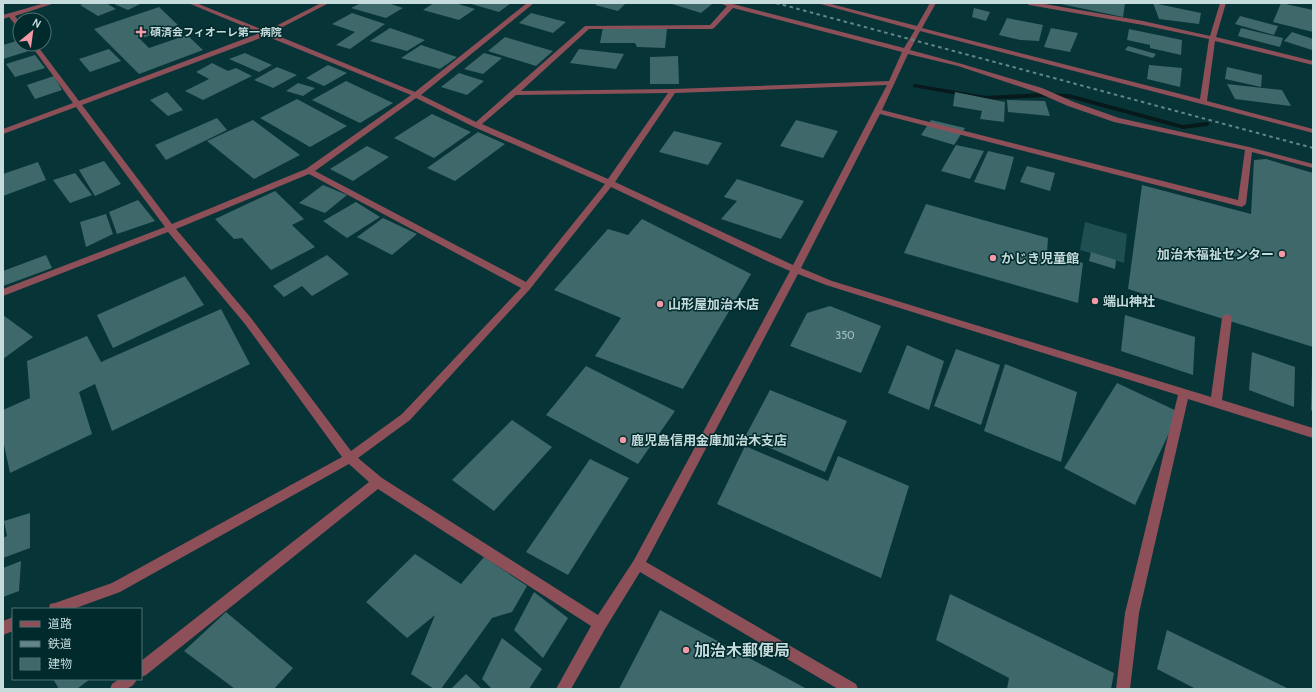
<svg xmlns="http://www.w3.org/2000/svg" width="1316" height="692" viewBox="0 0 1316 692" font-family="Cabin,'Noto Sans JP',sans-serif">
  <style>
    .green { fill: #1f4f51 }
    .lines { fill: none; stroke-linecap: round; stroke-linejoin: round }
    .stream { fill: #07191a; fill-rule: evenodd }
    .building { fill: #3f686a }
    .minor { fill: #8d5059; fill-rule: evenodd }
    .rail { stroke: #658688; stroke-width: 2; stroke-dasharray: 3.5 3.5; stroke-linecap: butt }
    .poi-dot { fill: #f49aa6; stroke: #002a2c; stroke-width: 1.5 }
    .labels { text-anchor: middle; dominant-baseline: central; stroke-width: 3; stroke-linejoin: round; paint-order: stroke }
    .far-poi-label { font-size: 11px; font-weight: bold; fill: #c6dbdc; stroke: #002a2c; text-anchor: start }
    .number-label { font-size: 11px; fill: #a4bec0 }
    .poi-label { font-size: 13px; font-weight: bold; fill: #c6dbdc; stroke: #002a2c; text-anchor: start }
    .near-poi-label { font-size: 16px; font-weight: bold; fill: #c6dbdc; stroke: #002a2c; text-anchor: start }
  </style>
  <rect width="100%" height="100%" fill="#073437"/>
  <!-- green -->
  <path class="green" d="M1085,222L1127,234L1124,263L1080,250Z"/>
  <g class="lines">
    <!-- stream -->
    <path class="stream" d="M915,84L986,96L1042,93L1069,94L1183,125L1207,122L1210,124L1207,126L1183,129L1069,98L1042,97L986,100L913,87V85Z"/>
  </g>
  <!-- building -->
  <g class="building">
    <path d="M85,3H106L116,9L98,16L80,5Z"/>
    <path d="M112,3H142L128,10Z"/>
    <path d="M361,3H388L403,8L386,18L351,8Z"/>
    <path d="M434,3H455L475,9L459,20L423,10Z"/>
    <path d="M468,3H511L499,12Z"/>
    <path d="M598,3H626L618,11L595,5Z"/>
    <path d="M669,3H709L712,4L701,13Z"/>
    <path d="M1056,3H1125L1123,17Z"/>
    <path d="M1153,3L1201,13L1199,24L1159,19Z"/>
    <path d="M1281,3L1313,10V32L1273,22Z"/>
    <path d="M159,7L178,25L140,39L149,48L187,35L203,50L139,74L94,29Z"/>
    <path d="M974,8L990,12L986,21L972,17Z"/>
    <path d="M352,13L385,24L350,49L336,45L355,32L332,24Z"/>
    <path d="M531,13L566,22L553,33L519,23Z"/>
    <path d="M1240,16L1278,26L1274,35L1235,24Z"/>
    <path d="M1007,18L1043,25L1039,41L1020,40L999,35Z"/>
    <path d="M603,27L667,29L665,48L637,47L635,43H600Z"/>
    <path d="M390,28L425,40L407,51L370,41Z"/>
    <path d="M1051,28L1078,33L1070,52L1044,47Z"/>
    <path d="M1241,28L1283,38L1280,47L1238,36Z"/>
    <path d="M1129,29L1182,40L1181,55L1150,48V45L1127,40Z"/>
    <path d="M1292,32L1313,39L1312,50L1284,41Z"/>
    <path d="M505,37L553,51L536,66L488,51Z"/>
    <path d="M20,40V44H28L32,50L3,59V45Z"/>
    <path d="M421,45L457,57L440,69L401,58Z"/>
    <path d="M1128,46L1156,54L1153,58L1125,50Z"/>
    <path d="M109,49L121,61L90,72L79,59Z"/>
    <path d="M579,49L624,54L616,69L570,63Z"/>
    <path d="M245,53L272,65L259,72L229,59Z"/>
    <path d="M484,53L502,58L483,74L464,69Z"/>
    <path d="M35,55L45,68L15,77L6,64Z"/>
    <path d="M678,56L679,84H650V57Z"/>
    <path d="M212,63L228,71L236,68L252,76L203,100L185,91L209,79L196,72Z"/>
    <path d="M328,65L347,73L324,86L306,78Z"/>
    <path d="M1149,65L1182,68L1180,87L1147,79Z"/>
    <path d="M277,67L297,75L273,88L254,80Z"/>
    <path d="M1227,67L1262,75L1261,87L1225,79Z"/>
    <path d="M459,73L484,81L467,95L441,87Z"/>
    <path d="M54,76L62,90L35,99L27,85Z"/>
    <path d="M346,81L393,103L360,123L312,100Z"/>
    <path d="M298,83L315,88L303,96L286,91Z"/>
    <path d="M1227,84L1282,90L1291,106L1235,99Z"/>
    <path d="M167,92L183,110L168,116L150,100Z"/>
    <path d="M955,92L1005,102L1004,122L980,119L982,111L953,106Z"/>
    <path d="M297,99L347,126L310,147L260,118Z"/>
    <path d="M1007,100L1045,101L1050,116L1008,112Z"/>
    <path d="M432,114L471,132L434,158L394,138Z"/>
    <path d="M217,118L227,130L166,160L155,145Z"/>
    <path d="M253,120L300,155L254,179L207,141Z"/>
    <path d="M796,120L838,131L823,158L780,146Z"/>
    <path d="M931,120L965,128L954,145L921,135Z"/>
    <path d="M674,131L722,143L708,165L659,152Z"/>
    <path d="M478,132L505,144L455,181L427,168Z"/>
    <path d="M956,145L984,151L970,179L941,171Z"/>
    <path d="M367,146L389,157L353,181L330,169Z"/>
    <path d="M988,151L1014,157L1005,190L974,182Z"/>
    <path d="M1266,159L1313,173V347L1128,289L1142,185L1251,214L1254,160Z"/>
    <path d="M104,161L121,184L95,196L79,170Z"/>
    <path d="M38,162L46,180L3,196V174Z"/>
    <path d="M1027,166L1055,173L1050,191L1020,182Z"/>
    <path d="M75,173L92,195L70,203L53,180Z"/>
    <path d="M737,179L804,201L781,239L721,219L737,201L724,197Z"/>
    <path d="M323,185L347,195L325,213L299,203Z"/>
    <path d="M275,191L304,219L292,225L315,247L271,270L242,238L234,239L215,219Z"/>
    <path d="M138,200L155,221L117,234L109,212Z"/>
    <path d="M356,202L380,217L347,238L323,221Z"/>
    <path d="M926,204L1048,238L1047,253L1083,263L1078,303L904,253Z"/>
    <path d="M106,214L113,234L86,247L80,222Z"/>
    <path d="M383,218L417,234L392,255L357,237Z"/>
    <path d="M642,219L751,274L683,389L595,356L621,318L554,290L608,229L628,235Z"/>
    <path d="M1091,252L1116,260L1115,269L1089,261Z"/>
    <path d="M46,255L52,268L3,286V271Z"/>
    <path d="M327,255L349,274L312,296L302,286L284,297L273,286Z"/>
    <path d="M185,276L204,305L113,348L97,315Z"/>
    <path d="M830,306L881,326L861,373L790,346L807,313Z"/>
    <path d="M221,309L250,364L112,431L95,384L79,392L92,434L10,473L3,440V410L30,398L27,361L87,336L101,362Z"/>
    <path d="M3,315L33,337L3,359Z"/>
    <path d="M1125,315L1195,337L1193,375L1121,351Z"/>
    <path d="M907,345L944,361L929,410L888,393Z"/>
    <path d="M956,349L1000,365L981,425L934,406Z"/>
    <path d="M1252,352L1295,367L1294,407L1249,390Z"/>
    <path d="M1005,364L1077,392L1061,462L984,431Z"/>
    <path d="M586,366L675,411L638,464L546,415Z"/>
    <path d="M1312,370H1313V411L1311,410Z"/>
    <path d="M1117,383L1179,412L1135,505L1064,468Z"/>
    <path d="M770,390L847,421L825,472L745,437Z"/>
    <path d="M512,420L552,447L494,511L452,480Z"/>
    <path d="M745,446L828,481L838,456L909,486L881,578L717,504Z"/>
    <path d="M590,459L629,478L568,575L526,552Z"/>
    <path d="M30,513V548L3,558V538L7,536L4,521Z"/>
    <path d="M415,554L461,584L484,557L527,586L512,612L492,618L441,689H434L411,674L435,615L407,638L366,602Z"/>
    <path d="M21,561L19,591L3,597V568Z"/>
    <path d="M534,592L568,618L543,658L514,630Z"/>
    <path d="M950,594L1114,673L1111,689H1007L1009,678L936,640Z"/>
    <path d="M660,610L807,689H619Z"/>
    <path d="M226,612L293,668L274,689H235L184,651Z"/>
    <path d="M1167,630L1289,689H1196L1157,669Z"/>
    <path d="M502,638L542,669L529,689H492L482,679Z"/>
    <path d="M466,674L482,689H451Z"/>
    <path d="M53,679H90L77,689H59Z"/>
  </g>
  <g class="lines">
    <!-- minor -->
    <g class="minor">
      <path d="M45,3H55L15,16L20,23V29L18,28L9,17L3,19V15Z"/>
      <path d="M188,3H196L266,31L321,3H329L271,33L415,92L527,3H534L421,95L476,122L585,26L710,25L727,6L719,3H729L904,48L915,30L817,3H827L917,26L930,3H936L922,28L1200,99L1209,39L1143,25L1029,5L1026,3H1039L1143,21L1210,36L1220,3H1226L1216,37L1313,61V65L1215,41L1207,101L1313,129V133L920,31L910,50L962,64L1042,88L1074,102L1119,118L1249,147L1313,164V168L1252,152L1246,204L1242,207L880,114L801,268L832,281L1211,397L1222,318L1224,315H1230L1232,318L1222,400L1313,428V438L1188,399L1139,613L1130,689H1116L1125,613L1178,395L826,285L798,274L646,562L856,684L858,689H838L640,572L605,629L571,689H556L591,626L378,489L146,675L141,677V661L369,482L349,464L120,592L73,609H49L50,604L55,603L112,583L342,457L245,324L168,232L3,296V289L165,227L76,107L3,134V129L73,103L30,44H36L79,101L260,33ZM733,8L902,52L889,81L673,89L521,91L589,29H712L714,28ZM266,36L411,95L306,169L172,224L82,105ZM908,54L958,66L1036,92L1068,106L1114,122L1245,150L1238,200L882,110ZM887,85L793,265L615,182L675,93ZM668,93L608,179L482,124L516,95ZM416,98L474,127L605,184L526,282L315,171ZM309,174L521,288L402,414L351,451L251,318L176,229ZM611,187L767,261L790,271L634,560L598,615L382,478L358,458L410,420L530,289Z"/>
      <path d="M13,617V631L3,635V621Z"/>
      <path d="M119,679H137C132,691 121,689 110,689L112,684Z"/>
    </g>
    <!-- rail -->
    <path class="rail" d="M776,3L1313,148"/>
  </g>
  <!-- markers -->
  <g class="poi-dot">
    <path d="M139 26h4v4h4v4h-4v4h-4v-4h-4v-4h4z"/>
    <circle cx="1282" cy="254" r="4"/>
    <circle cx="993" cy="258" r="4"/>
    <circle cx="1095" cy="301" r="4"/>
    <circle cx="660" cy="304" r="4"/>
    <circle cx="623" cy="440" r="4"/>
    <circle cx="686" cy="650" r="4"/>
  </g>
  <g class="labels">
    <!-- far-poi labels -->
    <g class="far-poi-label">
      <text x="150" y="32">碩済会フィオーレ第一病院</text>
    </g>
    <!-- number labels -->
    <g class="number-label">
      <text x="845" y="335">350</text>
    </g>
    <!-- poi labels -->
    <g class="poi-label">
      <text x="1274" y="254" text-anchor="end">加治木福祉センター</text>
      <text x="1001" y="258">かじき児童館</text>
      <text x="1103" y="301">端山神社</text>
      <text x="668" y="304">山形屋加治木店</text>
      <text x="631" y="440">鹿児島信用金庫加治木支店</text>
    </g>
    <!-- near-poi labels -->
    <g class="near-poi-label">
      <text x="694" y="650">加治木郵便局</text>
    </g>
  </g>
  <!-- border -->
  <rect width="1316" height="692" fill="none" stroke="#c6dbdc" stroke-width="8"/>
  <!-- legend -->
  <rect x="12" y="608" width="130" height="72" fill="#002a2c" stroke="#4f7172"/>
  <rect x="20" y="621" width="20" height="6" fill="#8d5059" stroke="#4f7172"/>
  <text x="48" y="628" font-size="12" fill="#c6dbdc">道路</text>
  <rect x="20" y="641" width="20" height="6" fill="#658688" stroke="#4f7172"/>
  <text x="48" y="648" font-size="12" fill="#c6dbdc">鉄道</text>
  <rect x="20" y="658" width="20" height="12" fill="#3f686a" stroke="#4f7172"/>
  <text x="48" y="668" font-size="12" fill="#c6dbdc">建物</text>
  <!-- north arrow -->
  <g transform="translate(32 32) rotate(29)"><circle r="19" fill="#002a2c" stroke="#4f7172"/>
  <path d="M0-3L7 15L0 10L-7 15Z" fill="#f49aa6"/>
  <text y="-6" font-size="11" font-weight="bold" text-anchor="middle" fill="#c6dbdc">N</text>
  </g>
</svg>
